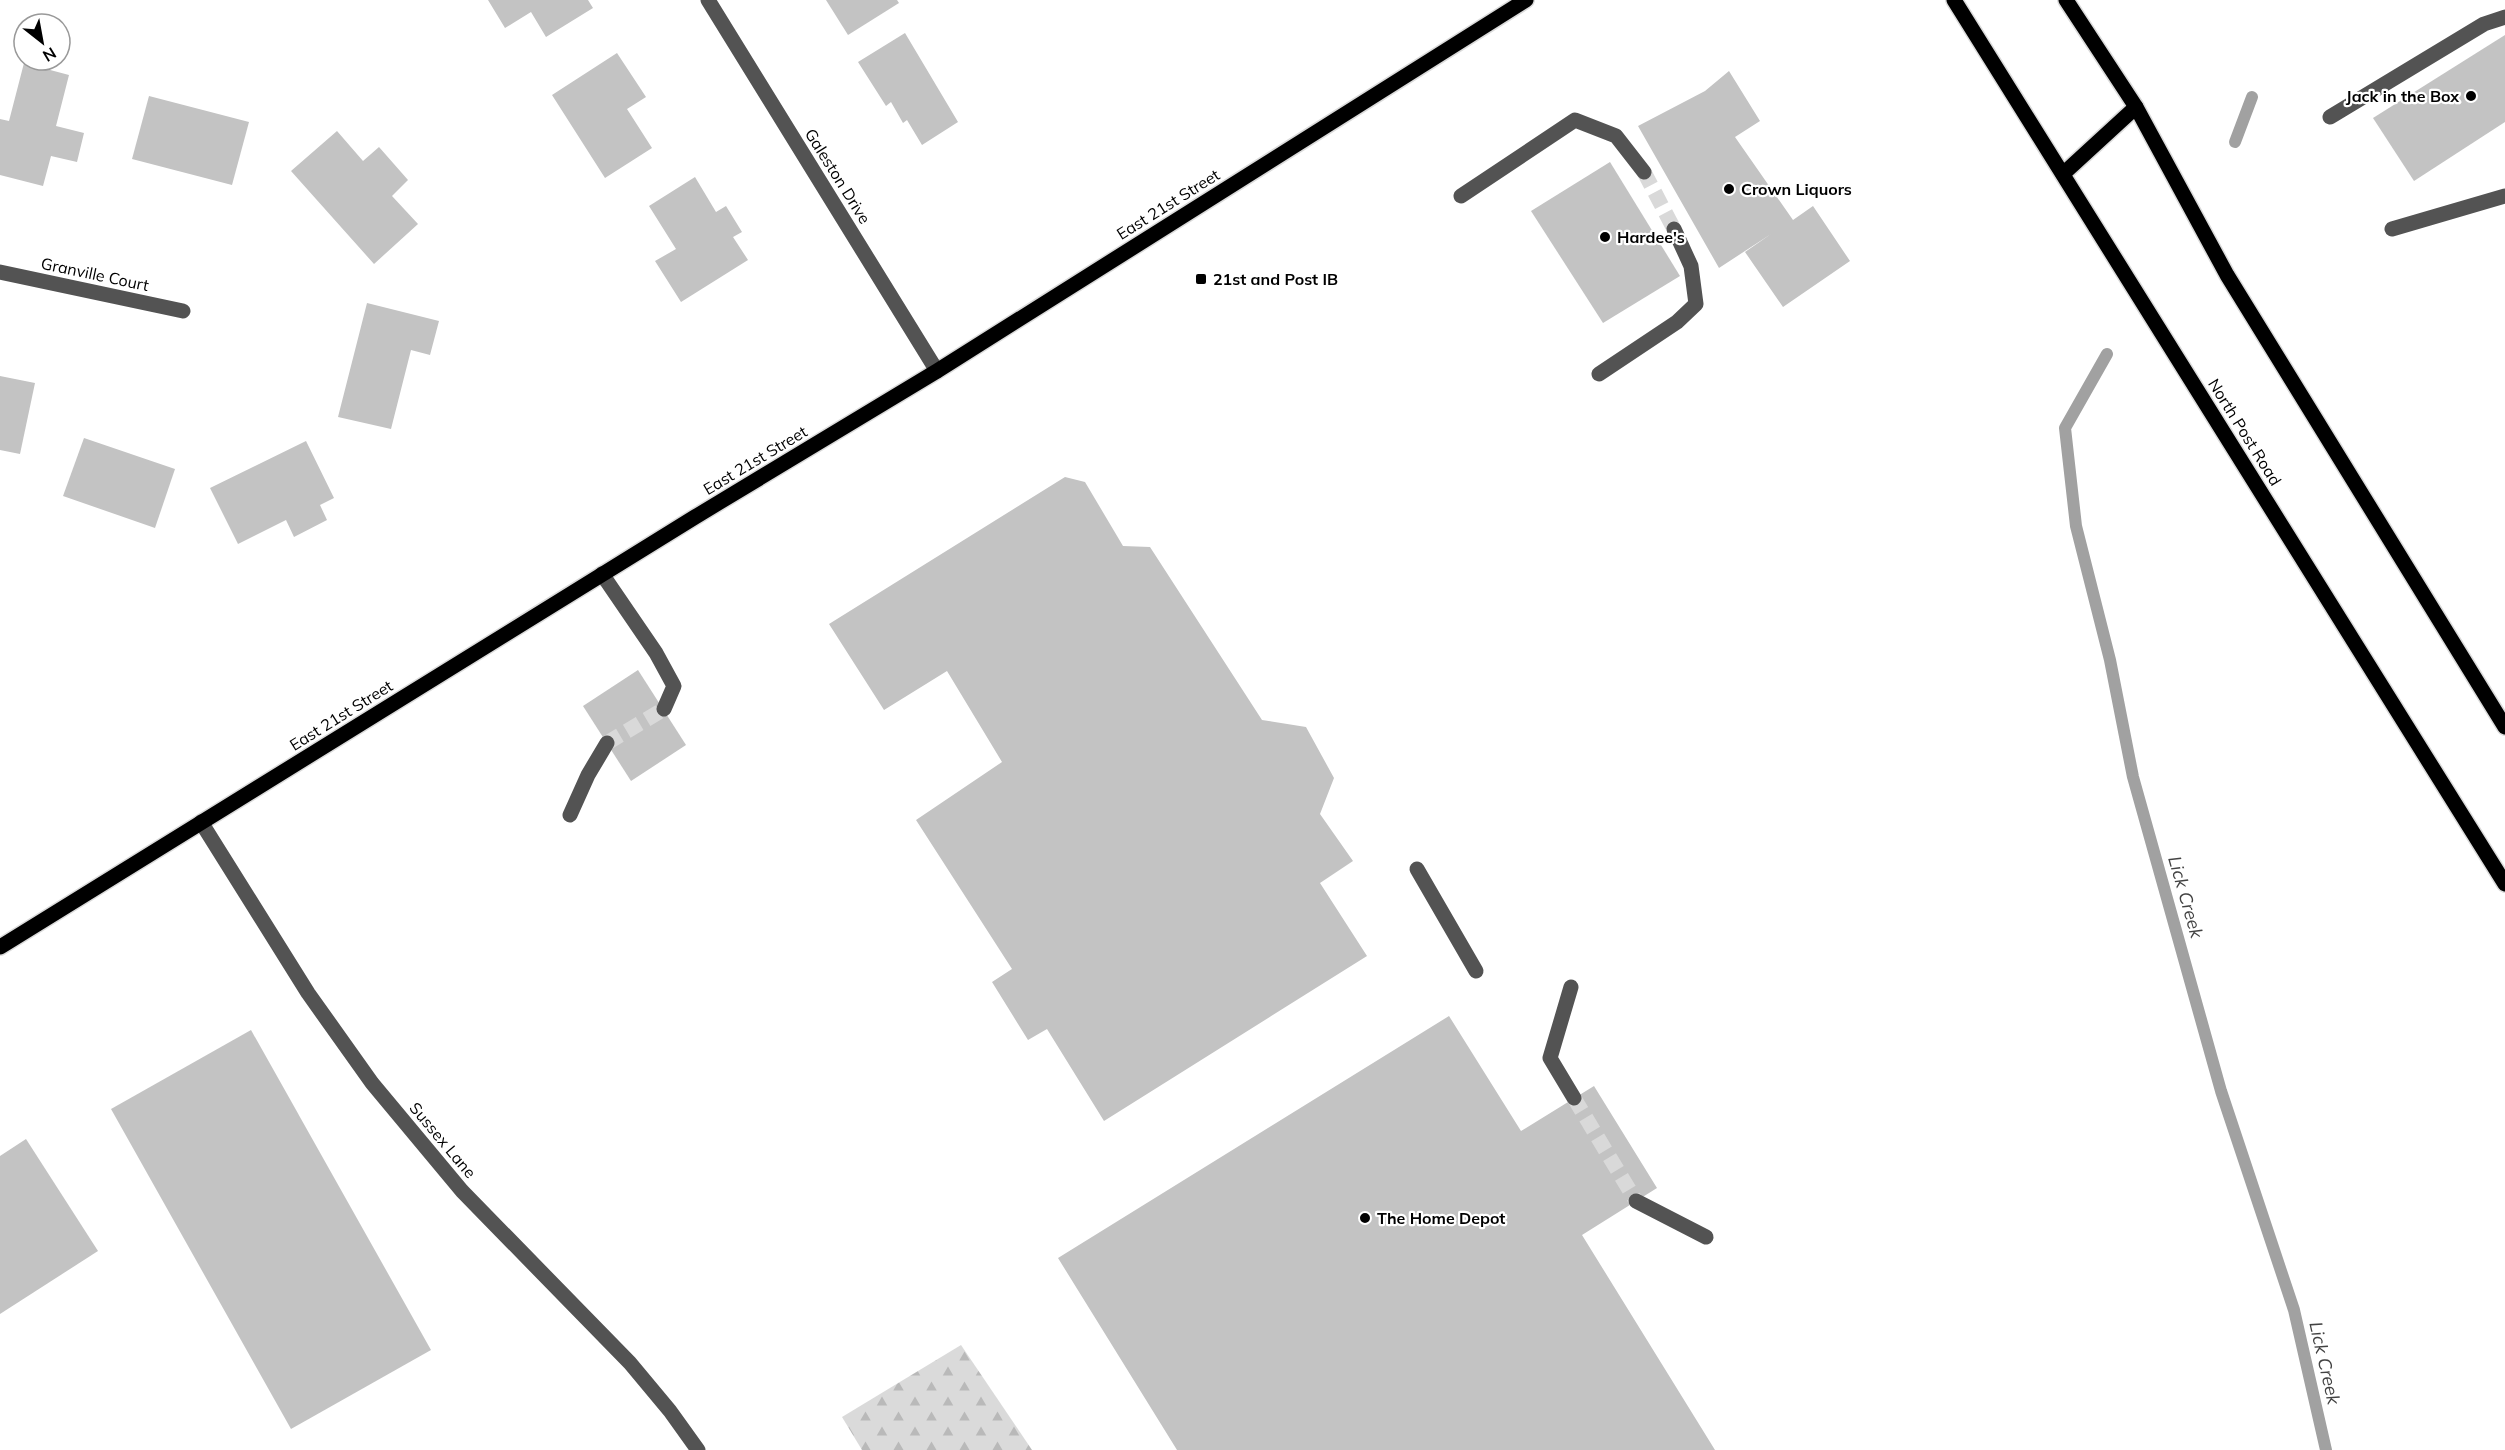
<svg xmlns="http://www.w3.org/2000/svg" width="2505" height="1450" viewBox="0 0 2505 1450" font-family="Mulish,sans-serif">
  <style>
    .forest { fill: url(#forest-firs) }
    .lines { fill: none; stroke-linecap: round; stroke-linejoin: round }
    .stream { stroke: #a1a1a1; stroke-width: 12 }
    .building { fill: #c3c3c3 }
    .minor-tunnel { stroke: #d9d9d9; stroke-width: 15; stroke-dasharray: 15 8; stroke-linecap: butt }
    .major-casing { stroke: #dbdbdb; stroke-width: 18 }
    .minor { stroke: #535353; stroke-width: 15 }
    .major { stroke: #000; stroke-width: 15 }
    .poi-dot { fill: #000; stroke: #fff; stroke-width: 2 }
    .labels { text-anchor: middle; dominant-baseline: central; stroke-width: 4.5; stroke-linejoin: round; paint-order: stroke }
    .poi-label { font-size: 16px; font-weight: bold; fill: #000; stroke: #fff; text-anchor: start }
    .street-label { font-size: 16px; fill: #000; stroke: #fff }
    .water-label { font-size: 18px; font-style: italic; fill: #424242; stroke: #fff }
  </style>
  <defs>
    <pattern id="forest-firs" width="22" height="20" patternUnits="userSpaceOnUse" patternTransform="scale(1.5)"><rect width="22" height="20" fill="#dadada"/><path d="M5 1l3.5 6h-7zM16 11l3.5 6h-7z" fill="#b9b9b9"/></pattern>
  </defs>
  <rect width="100%" height="100%" fill="#fff"/>
  <!-- forest -->
  <path class="forest" d="M961,1345L1032,1450H862L842,1417Z"/>
  <g class="lines">
    <!-- stream -->
    <g class="stream">
      <path d="M2235,142L2252,97"/>
      <path d="M2107,354L2065,428L2076,526L2110,660L2133,777L2221,1091L2294,1310L2326,1450"/>
    </g>
  </g>
  <!-- building -->
  <g class="building">
    <path d="M488,0H588L593,8L546,37L531,12L505,28Z"/>
    <path d="M826,0H897L899,3L848,35Z"/>
    <path d="M905,33L958,122L922,145L907,120L903,123L891,102L886,106L858,62Z"/>
    <path d="M2505,35V122L2414,181L2373,118Z"/>
    <path d="M617,53L646,97L627,109L652,148L605,178L552,95Z"/>
    <path d="M24,63L69,75L56,126L84,133L77,162L51,156L43,186L0,175V119L9,121Z"/>
    <path d="M1729,71L1760,121L1735,137L1793,220L1813,206L1850,261L1783,307L1745,252L1771,234L1719,268L1638,126L1705,91Z"/>
    <path d="M149,96L249,122L232,185L132,159Z"/>
    <path d="M337,131L363,161L379,147L408,180L392,196L418,224L374,264L291,171Z"/>
    <path d="M1610,162L1680,276L1603,323L1531,211Z"/>
    <path d="M695,177L716,212L726,206L742,232L733,237L748,260L681,302L655,261L676,249L649,206Z"/>
    <path d="M367,303L439,321L430,355L411,350L391,429L338,417Z"/>
    <path d="M0,376L35,383L20,454L0,450Z"/>
    <path d="M84,438L175,469L155,528L63,496Z"/>
    <path d="M306,441L334,498L320,505L327,520L294,537L286,520L238,544L210,488Z"/>
    <path d="M1065,477L1085,482L1123,546L1150,547L1262,720L1306,727L1334,778L1320,814L1353,861L1320,883L1367,956L1104,1121L1047,1029L1028,1040L992,982L1012,969L916,820L1002,762L947,671L884,710L829,624Z"/>
    <path d="M638,670L686,745L631,781L583,706Z"/>
    <path d="M1449,1016L1521,1131L1594,1086L1657,1188L1582,1235L1715,1450H1177L1058,1258Z"/>
    <path d="M251,1030L431,1350L291,1429L111,1109Z"/>
    <path d="M26,1139L98,1251L0,1314V1156Z"/>
  </g>
  <g class="lines">
    <!-- minor-tunnel -->
    <g class="minor-tunnel">
      <path d="M1644,172L1674,229"/>
      <path d="M607,743L664,709"/>
      <path d="M1574,1098L1636,1201"/>
    </g>
    <!-- major casing -->
    <g class="major-casing">
      <g id="major">
        <path d="M1954,0L2505,884"/>
        <path d="M2066,0L2136,107L2227,275L2505,727"/>
        <path d="M2063,174L2136,107"/>
        <path d="M0,947L695,517L937,371L1526,0"/>
      </g>
    </g>
    <!-- minor -->
    <g class="minor">
      <path d="M708,0L937,371"/>
      <path d="M2330,117L2484,24L2505,17"/>
      <path d="M1461,196L1575,120L1616,136L1644,172"/>
      <path d="M2392,229L2505,196"/>
      <path d="M0,272L183,311"/>
      <path d="M1599,374L1677,322L1696,304L1691,266L1674,229"/>
      <path d="M602,574L656,653L674,686L664,709"/>
      <path d="M570,815L588,775L607,743"/>
      <path d="M201,822L308,993L372,1083L462,1191L630,1363L670,1411L698,1450"/>
      <path d="M1417,869L1476,971"/>
      <path d="M1571,987L1550,1058L1574,1098"/>
      <path d="M1636,1201L1706,1237"/>
    </g>
    <!-- major -->
    <use href="#major" class="major"/>
  </g>
  <!-- markers -->
  <g class="poi-dot">
    <circle cx="2471" cy="96" r="6"/>
    <circle cx="1729" cy="189" r="6"/>
    <circle cx="1605" cy="237" r="6"/>
    <rect x="1195" y="273" width="12" height="12" rx="3"/>
    <circle cx="1365" cy="1218" r="6"/>
  </g>
  <g class="labels">
    <!-- poi labels -->
    <g class="poi-label">
      <text x="2459" y="96" text-anchor="end">Jack in the Box</text>
      <text x="1741" y="189">Crown Liquors</text>
      <text x="1617" y="237">Hardee's</text>
      <text x="1213" y="279">21st and Post IB</text>
      <text x="1377" y="1218">The Home Depot</text>
    </g>
    <!-- street labels -->
    <g class="street-label">
      <text transform="translate(838 176) rotate(58)">Galeston Drive</text>
      <text transform="translate(1168 204) rotate(-32)">East 21st Street</text>
      <text transform="translate(95 274) rotate(12)">Granville Court</text>
      <text transform="translate(2245 432) rotate(58)">North Post Road</text>
      <text transform="translate(755 460) rotate(-31)">East 21st Street</text>
      <text transform="translate(341 715) rotate(-32)">East 21st Street</text>
      <text transform="translate(443 1140) rotate(50)">Sussex Lane</text>
    </g>
    <!-- water labels -->
    <g class="water-label">
      <text transform="translate(2186 897) rotate(74)">Lick Creek</text>
      <text transform="translate(2325 1363) rotate(77)">Lick Creek</text>
    </g>
  </g>
  <!-- north arrow -->
  <g transform="translate(42 42) rotate(149)"><circle r="28" fill="#ffffff" stroke="#999999" stroke-width="1.5"/>
  <path d="M0-4.5L10 22L0 15L-10 22Z" fill="#000000"/>
  <text y="-9" font-size="16" font-weight="bold" text-anchor="middle" fill="#000000">N</text>
  </g>
</svg>
